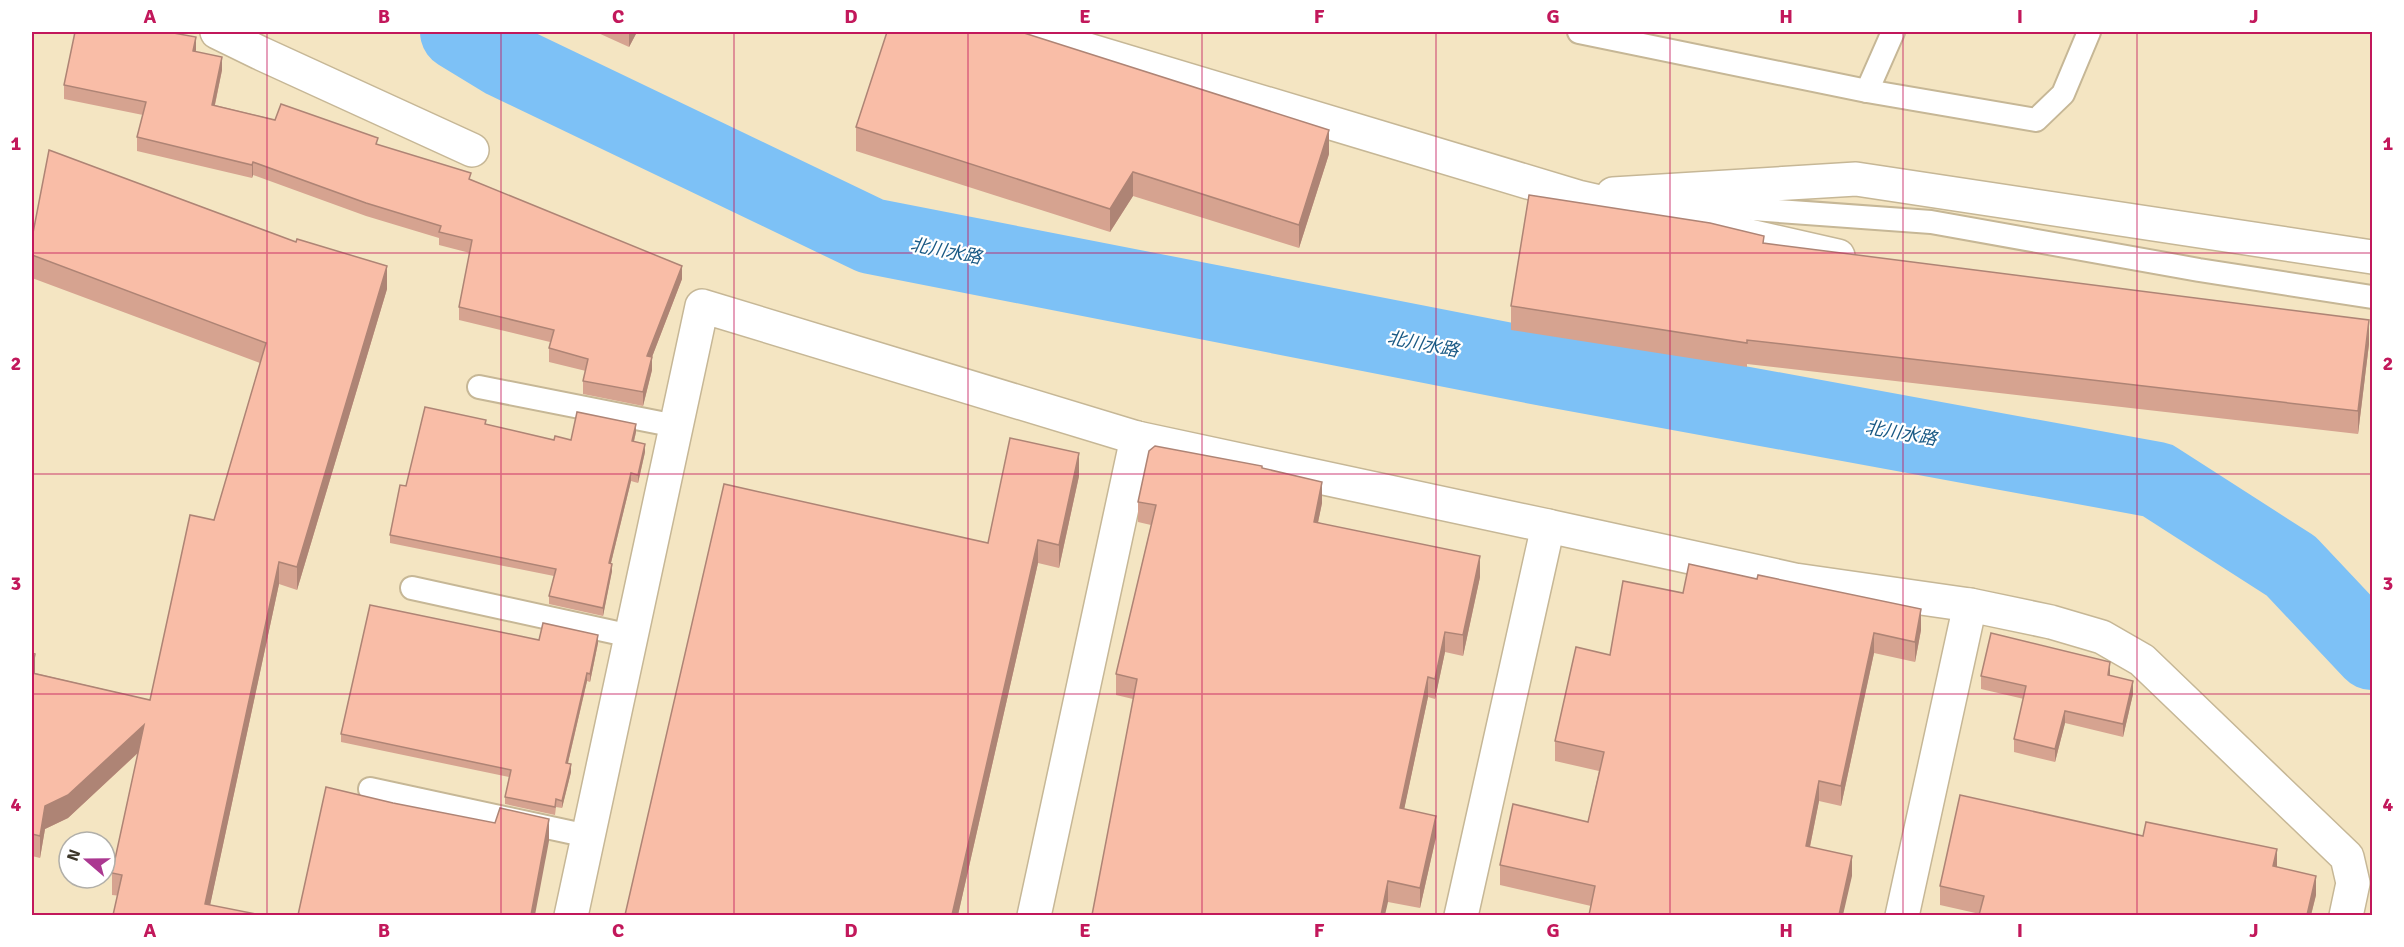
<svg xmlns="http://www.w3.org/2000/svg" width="2404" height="947" viewBox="0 0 2404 947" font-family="Signika,'Noto Sans JP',sans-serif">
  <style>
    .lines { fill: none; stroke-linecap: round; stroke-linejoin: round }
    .river { stroke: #7dc1f6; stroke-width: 76 }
    .service-casing { stroke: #c6b796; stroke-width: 26 }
    .minor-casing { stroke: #c6b796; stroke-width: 36 }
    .tertiary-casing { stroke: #c6b796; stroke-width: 36 }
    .service { stroke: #fff; stroke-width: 22 }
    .minor { stroke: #fff; stroke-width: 33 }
    .tertiary { stroke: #fff; stroke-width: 33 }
    .wall { fill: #d6a390 }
    .shaded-wall { fill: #ae8475 }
    .building { fill: #f9bda7; stroke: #ae8475; stroke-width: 1.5 }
    .grid { fill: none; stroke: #c2185b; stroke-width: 1.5; stroke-opacity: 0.55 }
    .labels { text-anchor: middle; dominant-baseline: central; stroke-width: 4.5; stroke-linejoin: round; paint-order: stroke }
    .water-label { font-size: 18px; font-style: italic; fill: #195984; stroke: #fff }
    .neatline { fill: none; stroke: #c2185b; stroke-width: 2 }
    .grid-label { font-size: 20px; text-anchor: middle; font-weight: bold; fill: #c2185b }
  </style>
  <rect width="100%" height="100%" fill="#f4e5c2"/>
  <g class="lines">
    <!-- river -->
    <path class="river" d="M458,32L504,60L871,236L1550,369L2157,480L2291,566L2372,652"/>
    <!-- service casing -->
    <g class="service-casing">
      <g id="service">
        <path d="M1579,32L1867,91L2036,120L2063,94L2089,32"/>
        <path d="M1867,91L1893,32"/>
        <path d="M1669,203L1931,222L2199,270L2372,297"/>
        <path d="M479,387L676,426"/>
        <path d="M412,588L631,636"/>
        <path d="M370,789L588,836"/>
      </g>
    </g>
    <!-- minor casing -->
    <g class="minor-casing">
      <g id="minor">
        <path d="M217,32L260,53L472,150"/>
        <path d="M571,916L702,306L1137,438L1548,526L1461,916"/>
        <path d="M1034,916L1137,438"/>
      </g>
    </g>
    <!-- tertiary casing -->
    <g class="tertiary-casing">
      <g id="tertiary">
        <path d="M1028,32L1578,197L1838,256"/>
        <path d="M1613,194L1856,179L2372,257"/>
        <path d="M1548,526L1795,580L1970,605L2051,622L2102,637L2142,660L2347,857L2353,883L2346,916"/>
        <path d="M1902,916L1970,605"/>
      </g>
    </g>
    <!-- service -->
    <use href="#service" class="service"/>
    <!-- minor -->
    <use href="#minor" class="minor"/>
    <!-- tertiary -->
    <use href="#tertiary" class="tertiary"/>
  </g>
  <!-- wall -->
  <g class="wall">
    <path d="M596,32H637L629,47Z"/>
    <path d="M195,52L222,70L215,105L378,145L471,180L682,279L652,357V370L643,406L583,394V381L586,371L549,362V348L550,342L459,320V307L470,253L439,245V238L366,216L253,175L252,178L137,151V137L143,115L64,99V85Z"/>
    <path d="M856,127L1329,154L1299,248L1133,196L1110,232L856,151Z"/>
    <path d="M32,238L387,289L297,590L279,584L210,905L112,895V873L138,753L68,818L45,829L40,858L32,856V653L35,673L150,700L214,520L260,363L32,278Z"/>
    <path d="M1764,243L2369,344L2358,434L1747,364V367L1511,330V306Z"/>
    <path d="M486,424L554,440H571L636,432L634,441L645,452L638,483L631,481L611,563L612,571L603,616L549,604V596L554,576L390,543V535L406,486Z"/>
    <path d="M1262,469L1322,503L1318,522L1480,577L1463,656L1445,652L1435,699L1428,697L1404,809L1436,837L1420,908L1388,902L1133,699L1116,695V674L1151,525L1138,522V502Z"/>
    <path d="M1079,476L1059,568L1038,563L958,915H625L988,543Z"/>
    <path d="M1683,593L1921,630L1915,662L1874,653L1841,806L1819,801L1810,847L1852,876L1591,906L1500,885V865L1588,822L1599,771L1555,761V741L1610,655Z"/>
    <path d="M539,640L598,643L590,682L587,681L568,763L571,772L562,808L556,807L555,815L505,804V797L509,777L341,742V734Z"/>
    <path d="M2110,675L2133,694L2123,737L2065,723L2055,762L2014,752V739L2024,699L1981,689V676Z"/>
    <path d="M2277,867L2316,895L2311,915H1979L1980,914L1940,905V886Z"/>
  </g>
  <!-- shaded-wall -->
  <g class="shaded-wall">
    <path d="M629,32H637L629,47Z"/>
    <path d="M196,37V50L193,64V51Z"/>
    <path d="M222,57V70L212,118V105Z"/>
    <path d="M1329,130V154L1299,248V225Z"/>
    <path d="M253,162V175L252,178V165Z"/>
    <path d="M1133,172V196L1110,232V209Z"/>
    <path d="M387,266V289L297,590V567Z"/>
    <path d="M682,266V279L652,357V370L643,406V392L647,356Z"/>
    <path d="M2369,320V344L2358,434V411Z"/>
    <path d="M636,424V432L632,449V441Z"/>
    <path d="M645,444V452L638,483V475Z"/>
    <path d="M1079,453V476L1059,568V545Z"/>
    <path d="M631,473V481L609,571V563Z"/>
    <path d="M1322,482V503L1314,542V522Z"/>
    <path d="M1038,540V563L958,915H952Z"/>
    <path d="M1480,556V577L1463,656V635Z"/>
    <path d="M279,562V584L208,915L205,904Z"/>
    <path d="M612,564V571L603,616V608Z"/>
    <path d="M1921,609V630L1915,662V642Z"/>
    <path d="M1445,632V652L1435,699V679Z"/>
    <path d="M1874,633V653L1841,806V786Z"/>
    <path d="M598,635V643L590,682V674Z"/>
    <path d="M35,654V676L32,692V669Z"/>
    <path d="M2110,662V674L2108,688V675Z"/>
    <path d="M587,673V681L566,771V763Z"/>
    <path d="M1428,677V697L1400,829V808Z"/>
    <path d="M2133,681V694L2123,737V724Z"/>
    <path d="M2065,711V723L2055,762V749Z"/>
    <path d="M144,725V747L68,818L45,829L40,858V836L45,806Z"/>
    <path d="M571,764V772L562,808V801Z"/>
    <path d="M1819,781V801L1806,866V846Z"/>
    <path d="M1436,816V837L1420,908V888Z"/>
    <path d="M549,819V841L535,915H531Z"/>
    <path d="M2277,849V869L2273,866Z"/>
    <path d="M1852,856V876L1843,915H1839Z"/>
    <path d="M2316,876V895L2311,915H2307Z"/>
    <path d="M1388,881V902L1385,915H1381Z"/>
  </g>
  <!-- building -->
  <g class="building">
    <path d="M75,32H168L196,37L193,51L222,57L212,105L275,120L281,104L378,138L376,144L471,173L469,179L682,266L647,356L652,357L643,392L583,381L588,359L549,348L554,330L459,307L472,240L439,232L441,226L366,203L253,162L252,165L137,137L146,102L64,85Z"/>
    <path d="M887,32H1021L1329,130L1299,225L1133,172L1110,209L856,127Z"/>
    <path d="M49,150L296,242L297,239L387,266L297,567L279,562L205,904L261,915H113L122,875L112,873L144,725L68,795L45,806L40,836L32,834V673L150,700L190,515L214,520L266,343L32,255V238Z"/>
    <path d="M1529,195L1710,223L1764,236L1763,243L2369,320L2358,411L1747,340V343L1511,306Z"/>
    <path d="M425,407L486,420L485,424L554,440L555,436L571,440L577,412L636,424L632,441L645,444L638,475L631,473L609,563L612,564L603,608L549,596L556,569L390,535L400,485L406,486Z"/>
    <path d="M1010,438L1079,453L1059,545L1038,540L952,915H625L724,484L988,543Z"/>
    <path d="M1155,446L1262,466V468L1322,482L1314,522L1480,556L1463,635L1445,632L1435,679L1428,677L1400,808L1436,816L1420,888L1388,881L1381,915H1092L1137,679L1116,674L1156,505L1138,502L1149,451Z"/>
    <path d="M1689,564L1757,579L1758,575L1921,609L1915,642L1874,633L1841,786L1819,781L1806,846L1852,856L1839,915H1589L1595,886L1500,865L1513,804L1588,822L1604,752L1555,741L1576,647L1610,655L1623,581L1683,593Z"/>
    <path d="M370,605L539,640L543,623L598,635L590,674L587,673L566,763L571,764L562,801L556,799L555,807L505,797L511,770L341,734Z"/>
    <path d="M1991,633L2110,662L2108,675L2133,681L2123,724L2065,711L2055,749L2014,739L2026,686L1981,676Z"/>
    <path d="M32,653L35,654L32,669Z"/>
    <path d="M326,787L393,803L495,823L500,808L549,819L531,915H298Z"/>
    <path d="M1960,795L2143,836L2146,822L2277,849L2273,866L2316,876L2307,915H1979L1984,896L1940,886Z"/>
  </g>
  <!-- grid -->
  <path class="grid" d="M267,32V916M501,32V916M734,32V916M968,32V916M1202,32V916M1436,32V916M1670,32V916M1903,32V916M2137,32V916M32,253H2372M32,474H2372M32,694H2372"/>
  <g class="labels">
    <!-- water labels -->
    <g class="water-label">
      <text transform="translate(946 251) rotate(11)">北川水路</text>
      <text transform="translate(1423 344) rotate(11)">北川水路</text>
      <text transform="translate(1901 433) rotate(10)">北川水路</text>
    </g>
  </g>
  <!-- border -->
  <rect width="2404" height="947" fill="none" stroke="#ffffff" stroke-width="66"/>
  <!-- north arrow -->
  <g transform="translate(87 860) rotate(290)"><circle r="28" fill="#ffffff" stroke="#b1afa9" stroke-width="1.5"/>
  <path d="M0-4.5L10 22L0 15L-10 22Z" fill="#ab3891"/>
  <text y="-9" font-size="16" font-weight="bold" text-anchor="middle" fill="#3c3629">N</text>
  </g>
  <rect x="33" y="33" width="2338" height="881" class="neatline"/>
  <g class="grid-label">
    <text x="150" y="23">A</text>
    <text x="384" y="23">B</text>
    <text x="618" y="23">C</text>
    <text x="851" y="23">D</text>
    <text x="1085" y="23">E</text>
    <text x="1319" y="23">F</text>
    <text x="1553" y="23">G</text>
    <text x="1786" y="23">H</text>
    <text x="2020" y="23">I</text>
    <text x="2254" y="23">J</text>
    <text x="16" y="150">1</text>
    <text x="2388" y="150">1</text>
    <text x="16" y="370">2</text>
    <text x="2388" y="370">2</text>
    <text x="16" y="590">3</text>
    <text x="2388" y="590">3</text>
    <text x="16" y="811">4</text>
    <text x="2388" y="811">4</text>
    <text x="150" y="937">A</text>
    <text x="384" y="937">B</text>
    <text x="618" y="937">C</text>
    <text x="851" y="937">D</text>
    <text x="1085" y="937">E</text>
    <text x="1319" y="937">F</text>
    <text x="1553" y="937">G</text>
    <text x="1786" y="937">H</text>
    <text x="2020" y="937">I</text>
    <text x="2254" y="937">J</text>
  </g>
</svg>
